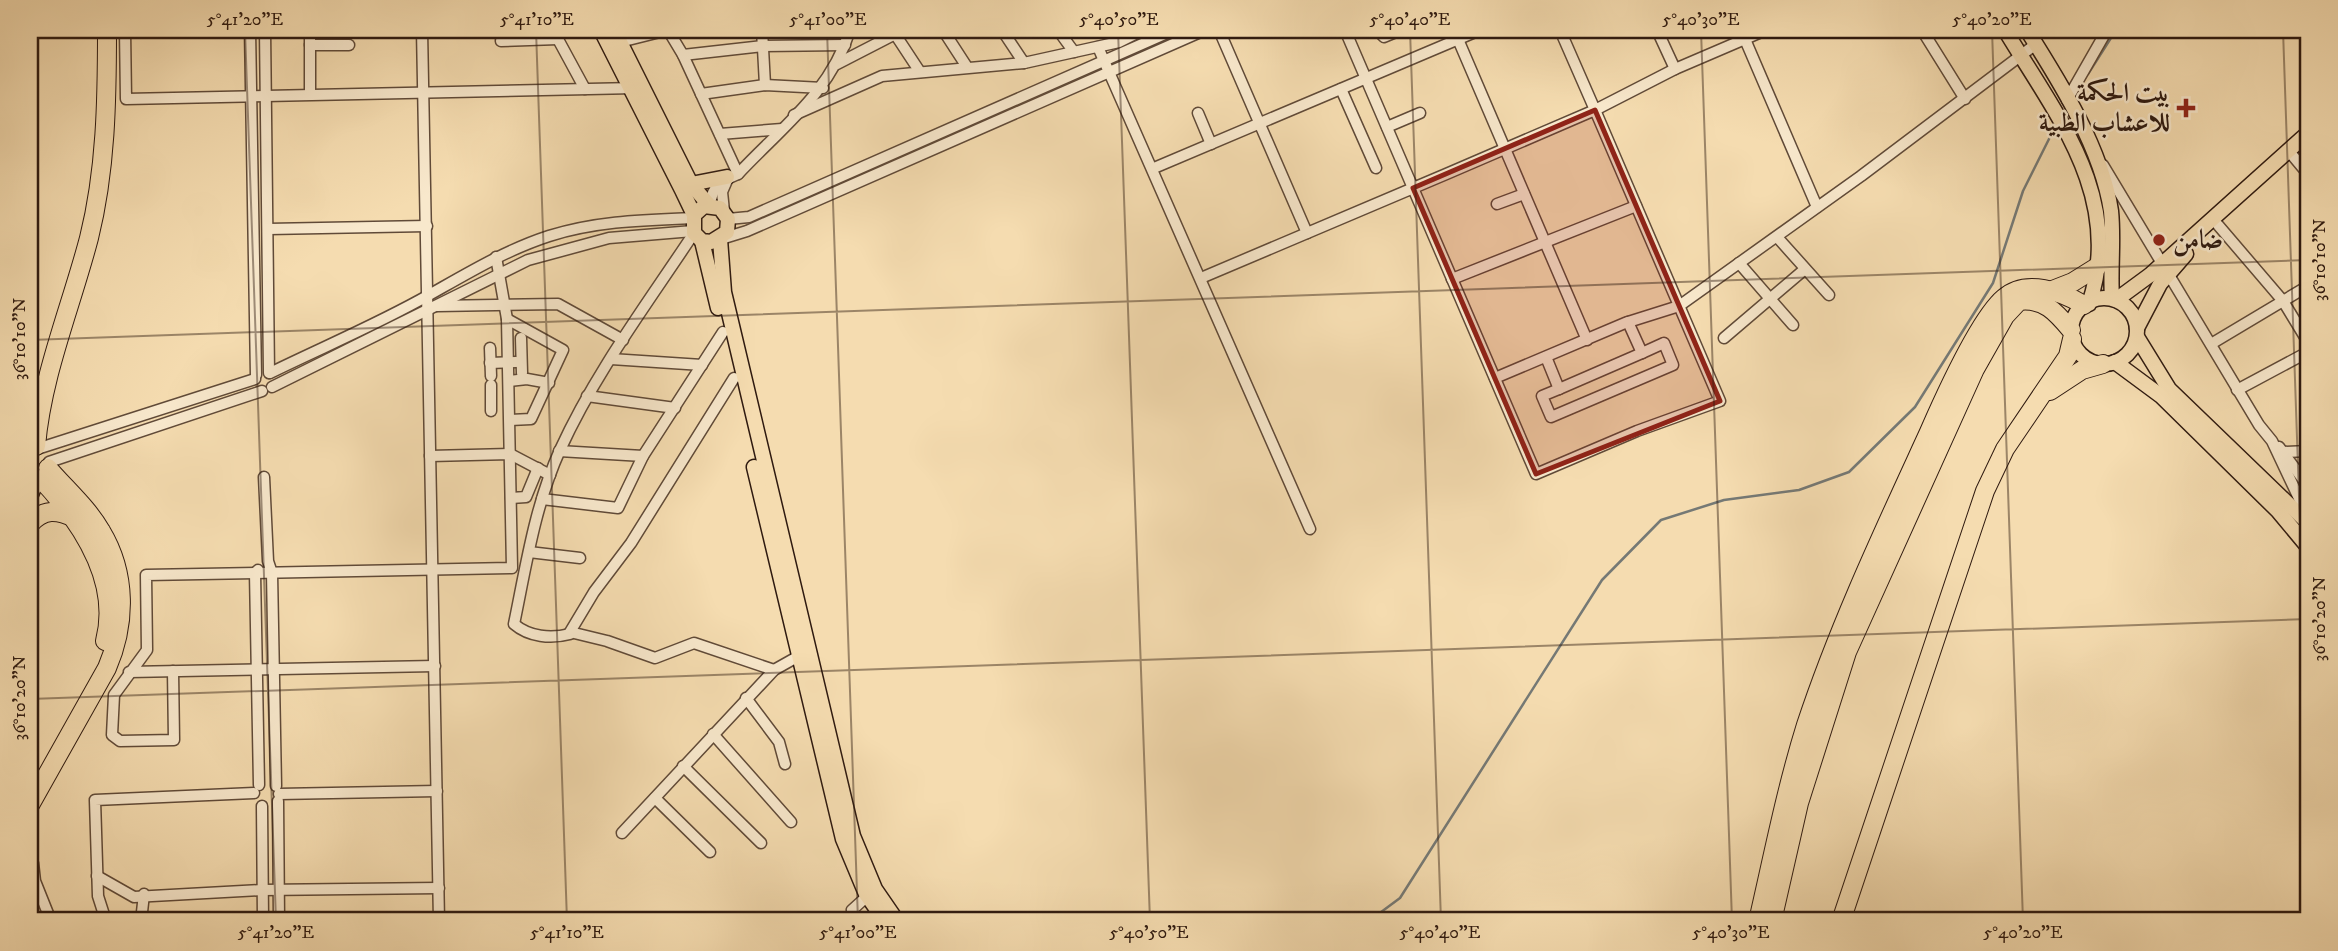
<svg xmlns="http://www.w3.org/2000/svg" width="2338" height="951" viewBox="0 0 2338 951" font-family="'IM FELL DW Pica',Amiri,serif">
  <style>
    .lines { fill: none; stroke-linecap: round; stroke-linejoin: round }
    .stream { stroke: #757975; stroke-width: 2.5 }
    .minor-casing { stroke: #604a38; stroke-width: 13 }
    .major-casing { stroke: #2f1a10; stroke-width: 17 }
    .highway-casing { stroke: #2f1a10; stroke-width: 20 }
    .minor { stroke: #f8e8cc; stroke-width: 10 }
    .major { stroke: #f5dcb0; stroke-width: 14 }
    .highway { stroke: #f5dcb0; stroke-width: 18 }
    .marked { fill: #8f2418; fill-opacity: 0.2; stroke: #8f2418; stroke-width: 5; stroke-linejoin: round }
    .ticks { fill: none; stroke: #2f1a10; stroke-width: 2; stroke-opacity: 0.45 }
    .poi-dot { fill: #8f2418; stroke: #f8e8cc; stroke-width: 2.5 }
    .labels { text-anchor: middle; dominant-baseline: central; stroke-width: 5; stroke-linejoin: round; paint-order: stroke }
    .poi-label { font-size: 26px; font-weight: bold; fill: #2f1a10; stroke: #f8e8cc; text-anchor: end }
    .neatline { fill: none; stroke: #2f1a10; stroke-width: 2.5 }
    .ticks-label { font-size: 18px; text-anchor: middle; fill: #2f1a10 }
  </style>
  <rect width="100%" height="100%" fill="#f5dcb0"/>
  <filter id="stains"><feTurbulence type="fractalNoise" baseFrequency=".00286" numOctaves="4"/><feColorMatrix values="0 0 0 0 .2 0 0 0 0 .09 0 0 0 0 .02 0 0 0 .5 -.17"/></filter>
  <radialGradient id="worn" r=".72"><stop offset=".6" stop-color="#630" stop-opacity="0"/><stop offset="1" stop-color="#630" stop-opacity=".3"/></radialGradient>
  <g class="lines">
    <!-- stream -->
    <g class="stream">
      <path d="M2088,74L2116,30"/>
      <path d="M1369,921L1400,898L1602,580L1661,520L1724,500L1799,490L1849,472L1915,407L1993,283L2023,191L2056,125"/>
    </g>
    <!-- minor casing -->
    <g class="minor-casing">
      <g id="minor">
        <path d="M125,30L126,99L635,88"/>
        <path d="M250,30L256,375"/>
        <path d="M265,30L269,373"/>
        <path d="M310,30V94"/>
        <path d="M422,30L439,921"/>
        <path d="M553,30L585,89"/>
        <path d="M668,30L683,55L738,174"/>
        <path d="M762,30L765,85"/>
        <path d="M943,30L967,67"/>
        <path d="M1002,30L1024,63L1119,42L1143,30"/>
        <path d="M1058,30L1074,52"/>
        <path d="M1219,30L1307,233"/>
        <path d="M1377,30L1384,37L1401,30"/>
        <path d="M1454,30L1587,340"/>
        <path d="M1560,30L1595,110L1675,69L1766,30"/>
        <path d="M1657,30L1675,69"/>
        <path d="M1741,30L1817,207"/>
        <path d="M1922,30L1965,99"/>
        <path d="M895,34L920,72"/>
        <path d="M501,41L558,39"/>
        <path d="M620,42L668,30"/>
        <path d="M310,45H349"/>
        <path d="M1098,47L1310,529"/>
        <path d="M683,55L763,46L845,45"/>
        <path d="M837,64L903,30"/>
        <path d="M1341,89L1376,168"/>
        <path d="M701,94L765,85L823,88"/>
        <path d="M2067,100L2107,30"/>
        <path d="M1198,113L1211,144"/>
        <path d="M794,115L882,76L1024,63"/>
        <path d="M1387,127L1420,113"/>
        <path d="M720,134L782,129"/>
        <path d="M2293,156L2308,174"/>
        <path d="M2103,165L2259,425L2272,441L2305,511"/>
        <path d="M1154,168L1480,30"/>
        <path d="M1497,204L1524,194"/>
        <path d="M710,205C712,185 722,181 738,174C782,127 830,93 850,30"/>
        <path d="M724,211L722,192L728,178"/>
        <path d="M728,219L749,217L1174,30"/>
        <path d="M2218,225L2283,301L2308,342"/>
        <path d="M268,229L427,226"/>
        <path d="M1777,237L1829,295"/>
        <path d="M721,239L747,231L1205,30"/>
        <path d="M1739,263L1793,325"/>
        <path d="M1201,278C1333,222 1464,167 1595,110L1720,401L1637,431L1536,474C1472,326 1409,178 1345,30"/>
        <path d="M1452,279L1636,206"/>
        <path d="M437,306L558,304L623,340"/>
        <path d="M507,319L563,350L531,419L510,420"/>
        <path d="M521,338L522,373"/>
        <path d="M1724,338L1805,269"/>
        <path d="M2211,344L2308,286"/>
        <path d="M490,348L491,376"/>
        <path d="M1546,357L1559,389L1642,353L1628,322"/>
        <path d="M611,359L702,365"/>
        <path d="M490,363L516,362"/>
        <path d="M270,373C323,347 378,324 429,295C468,273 506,250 549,236C596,221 644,220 692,218"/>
        <path d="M734,378L631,543L594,592L570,632L607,641L655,658L694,643L774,670"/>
        <path d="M1495,378L1625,323L1679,306L1861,176L2036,44"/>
        <path d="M509,381L527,379L549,383"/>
        <path d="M272,387L528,260L609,238L693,231"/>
        <path d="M1559,389L1542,396L1551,417L1673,365L1664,343L1642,353"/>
        <path d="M2237,390L2308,352"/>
        <path d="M587,396L675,408"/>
        <path d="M491,411V385"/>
        <path d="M2279,447L2308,486"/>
        <path d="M40,448L255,379"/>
        <path d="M559,451L643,456"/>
        <path d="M2284,452L2308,451"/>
        <path d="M430,456L510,454L550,475"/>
        <path d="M49,462L262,391"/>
        <path d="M264,477L268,561L272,573L276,786"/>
        <path d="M511,498L526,497L538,468"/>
        <path d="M542,499L618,508L643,456L723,332"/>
        <path d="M529,552L580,558"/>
        <path d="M258,570L255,573L259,785"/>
        <path d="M570,634C551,639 529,637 514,624C526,566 535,505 560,450C595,373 647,304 694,233"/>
        <path d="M173,671L174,740L120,741L112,735L114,695L147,650L146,575L512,568L507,319L496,257"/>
        <path d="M129,672L435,666"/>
        <path d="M746,698L779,742L785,764"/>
        <path d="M713,734L791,822"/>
        <path d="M683,766L761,843"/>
        <path d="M279,794L437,791"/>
        <path d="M655,798L710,852"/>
        <path d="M278,801L279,921"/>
        <path d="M262,806L263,921"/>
        <path d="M622,833L774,670L806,652"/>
        <path d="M33,863L35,881L51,921"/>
        <path d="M97,876L134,897L262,890L439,888"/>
        <path d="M106,921L98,896L95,800L254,793"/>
        <path d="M141,921L144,894"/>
        <path d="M858,921L852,910L873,891"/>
      </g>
    </g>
    <!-- major casing -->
    <g class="major-casing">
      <g id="major">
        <path d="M601,30L682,190L694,215V233L702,241L711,242L727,232L728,219L720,208L704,206L694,215"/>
        <path d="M614,30L691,184L709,205"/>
        <path d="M2005,30C2056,115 2125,198 2089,304"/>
        <path d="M2027,30C2060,82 2102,149 2111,211C2114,241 2110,269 2112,298"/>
        <path d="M691,184L727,177"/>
        <path d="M720,239L724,292L853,836L875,889L897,921"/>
        <path d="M702,241L718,308"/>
        <circle cx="2104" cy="331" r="33"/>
        <path d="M2116,300L2150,275L2308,133"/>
        <path d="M2137,328L2160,284L2186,254"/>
        <path d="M2137,337L2169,389L2308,523"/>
        <path d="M2115,362L2161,396L2278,511L2308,547"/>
        <path d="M754,467L843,839L866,894L885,921"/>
        <path d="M30,497L36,483"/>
      </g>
    </g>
    <!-- highway casing -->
    <g class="highway-casing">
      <g id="highway">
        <path d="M2050,291L2073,282L2097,267"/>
        <path d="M2050,391L2082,370L2103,364"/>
        <path d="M36,446C42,375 71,307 89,238C106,170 107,100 107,30"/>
        <path d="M41,479C81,522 121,580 105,641"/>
        <path d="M30,524C44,508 57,510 75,518"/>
        <path d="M30,805L107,668C126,624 127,574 101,531C88,508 66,489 48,468"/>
        <path d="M1758,921C1773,856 1786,789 1806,725C1839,625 1885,528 1929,432C1943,400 1979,319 2004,298C2026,278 2062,292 2084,305"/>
        <path d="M1772,921L1799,803L1847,652L1975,369L2005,316L2019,301C2044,298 2056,312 2071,330"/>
        <path d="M1841,921L1985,491L2005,449L2068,356L2072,339"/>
      </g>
    </g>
    <!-- minor -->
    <use href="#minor" class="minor"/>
    <!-- major -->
    <use href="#major" class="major"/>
    <!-- highway -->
    <use href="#highway" class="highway"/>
  </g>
  <!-- marked area -->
  <path class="marked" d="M1595,110L1720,401L1536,474L1413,188Z"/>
  <!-- ticks -->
  <path class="ticks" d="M245,30L276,921M536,30L567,921M827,30L858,921M1118,30L1150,921M1410,30L1441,921M1701,30L1732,921M1992,30L2023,921M2283,30L2308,758M30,340L2308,260M30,699L2308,619"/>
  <!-- markers -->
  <g class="poi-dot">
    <path d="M2182.5 97.5h7v7h7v7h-7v7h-7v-7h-7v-7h7z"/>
    <circle cx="2159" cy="240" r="7"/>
  </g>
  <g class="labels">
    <!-- poi labels -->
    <g class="poi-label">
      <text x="2170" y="93">بيت الحكمة<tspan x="2170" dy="30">للاعشاب الطبية</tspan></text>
      <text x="2173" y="240" text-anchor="start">ضامن</text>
    </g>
  </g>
  <!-- margin -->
  <rect width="2338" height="951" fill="none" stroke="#f5dcb0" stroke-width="77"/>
  <rect x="38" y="38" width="2262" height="874" class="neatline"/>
  <g class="ticks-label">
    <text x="245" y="25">5°41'20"E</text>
    <text x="537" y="25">5°41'10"E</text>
    <text x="828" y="25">5°41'00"E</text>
    <text x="1119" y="25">5°40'50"E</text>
    <text x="1410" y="25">5°40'40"E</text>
    <text x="1701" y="25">5°40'30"E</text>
    <text x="1992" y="25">5°40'20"E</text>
    <text transform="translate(2319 260) rotate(-90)" y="6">36°10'10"N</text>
    <text transform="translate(19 339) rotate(-90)" y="6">36°10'10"N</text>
    <text transform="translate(2319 619) rotate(-90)" y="6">36°10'20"N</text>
    <text transform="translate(19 698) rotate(-90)" y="6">36°10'20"N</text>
    <text x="276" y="938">5°41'20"E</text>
    <text x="567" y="938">5°41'10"E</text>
    <text x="858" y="938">5°41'00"E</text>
    <text x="1149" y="938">5°40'50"E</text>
    <text x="1440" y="938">5°40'40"E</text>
    <text x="1731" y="938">5°40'30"E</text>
    <text x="2023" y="938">5°40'20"E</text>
  </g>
  <rect width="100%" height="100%" filter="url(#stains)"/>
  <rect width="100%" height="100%" fill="url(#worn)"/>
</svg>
